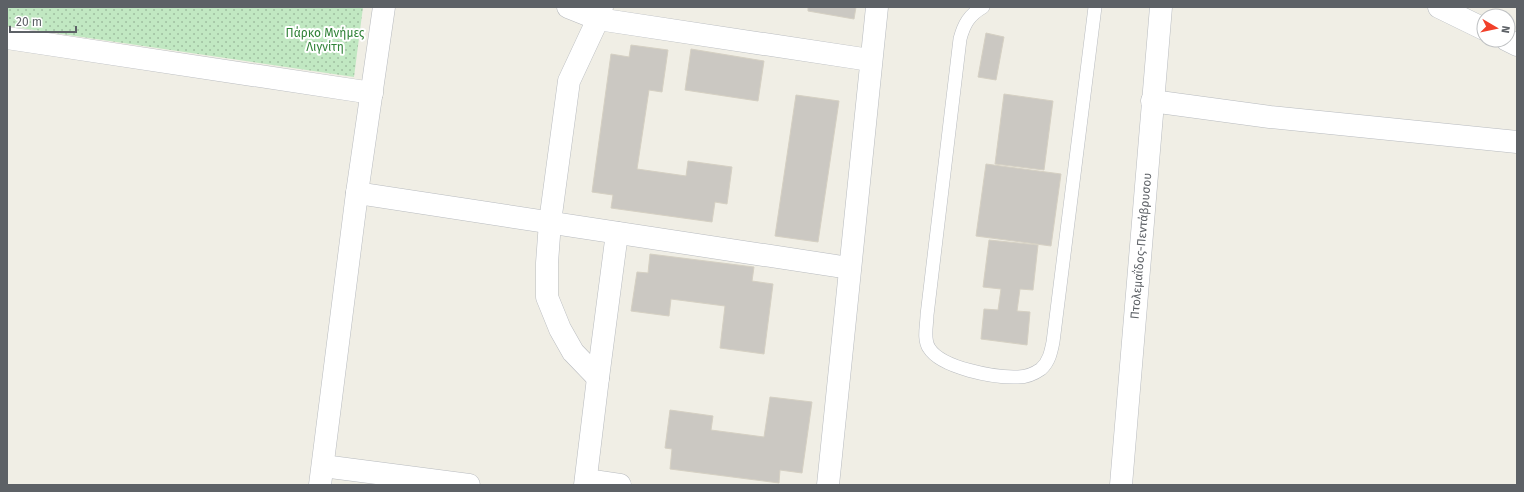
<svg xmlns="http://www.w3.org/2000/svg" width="1524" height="492" viewBox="0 0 1524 492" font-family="'Fira Sans',sans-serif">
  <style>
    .grass { fill: url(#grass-dots) }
    .building { fill: #cbc8c2; stroke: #d5d0c3 }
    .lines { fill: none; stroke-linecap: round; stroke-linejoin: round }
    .service-casing { stroke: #b8bbbf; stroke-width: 14 }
    .minor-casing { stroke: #b8bbbf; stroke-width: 23 }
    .secondary-casing { stroke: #b8bcc1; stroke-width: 23 }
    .service { stroke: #fff; stroke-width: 13 }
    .minor { stroke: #fff; stroke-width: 22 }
    .secondary { stroke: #fff; stroke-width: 22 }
    .labels { text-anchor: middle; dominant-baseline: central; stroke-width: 4; stroke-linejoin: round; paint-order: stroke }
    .park-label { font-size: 12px; fill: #308237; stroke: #fff }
    .street-label { font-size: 12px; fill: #5d6166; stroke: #fff }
  </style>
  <defs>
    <pattern id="grass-dots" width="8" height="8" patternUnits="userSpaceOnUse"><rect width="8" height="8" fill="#c1e8c2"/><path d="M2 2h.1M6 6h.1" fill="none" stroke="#a0bfa1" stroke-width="1.8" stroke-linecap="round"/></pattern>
  </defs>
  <rect width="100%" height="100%" fill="#f0eee5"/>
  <!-- grass -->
  <path class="grass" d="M7,7H363L354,77L7,26Z"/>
  <!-- building -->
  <g class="building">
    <path d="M808,7H856L854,19L808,11Z"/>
    <path d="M986,33L1004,37L996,80L978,77Z"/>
    <path d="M631,45L668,50L662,92L649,90L637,169L686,176L688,161L732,167L727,204L715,202L712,222L611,208L613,195L592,192L611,54L629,57Z"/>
    <path d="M691,49L764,61L758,101L685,90Z"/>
    <path d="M1004,94L1053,101L1044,170L995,164Z"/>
    <path d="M796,95L839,101L818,242L775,236Z"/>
    <path d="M986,164L1061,174L1051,246L976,236Z"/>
    <path d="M989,240L1038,245L1033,290L1020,289L1017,311L1030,312L1027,345L981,339L984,309L998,310L1001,289L983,287Z"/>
    <path d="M650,254L754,267L752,281L773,284L764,354L720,348L725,306L671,299L669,316L631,311L637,272L648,273Z"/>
    <path d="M770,397L812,402L802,473L780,470L779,483L670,469L672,449L665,448L670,410L713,416L711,430L764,437Z"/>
  </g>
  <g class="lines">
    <!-- service casing -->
    <g class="service-casing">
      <path id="service" d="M983,7C969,15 964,24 960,39L927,315C927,325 923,339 929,348C941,368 995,378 1018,377C1025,377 1034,374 1041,369C1049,362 1051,352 1053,342L1095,7"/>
    </g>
    <!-- minor casing -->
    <g class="minor-casing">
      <g id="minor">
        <path d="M568,7L598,19L870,60"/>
        <path d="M7,38L372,93"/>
        <path d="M1152,101L1270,117L1517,142"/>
        <path d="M357,193L849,268"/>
        <path d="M598,378L573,352L560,329L547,297V263L550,222L569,81L598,19L602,7"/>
        <path d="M323,466L469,485"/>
        <path d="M586,480L620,485"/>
        <path d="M320,485L357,193L384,7"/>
        <path d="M585,485L598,378L617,233"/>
        <path d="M828,485L877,7"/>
        <path d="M1121,485L1161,7"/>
      </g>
    </g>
    <!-- secondary casing -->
    <g class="secondary-casing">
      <g id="secondary">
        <path d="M1439,7L1484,29"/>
        <path d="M1507,40L1517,45"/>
      </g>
    </g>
    <!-- service -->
    <use href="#service" class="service"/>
    <!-- minor -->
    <use href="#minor" class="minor"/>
    <!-- secondary -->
    <use href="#secondary" class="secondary"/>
  </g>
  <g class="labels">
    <!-- park labels -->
    <g class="park-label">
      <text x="325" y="33">Πάρκο Μνήμες<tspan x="325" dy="14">Λιγνίτη</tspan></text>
    </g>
    <!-- street labels -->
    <g class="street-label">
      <text transform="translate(1141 246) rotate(-85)">Πτολεμαΐδος-Πεντάβρυσου</text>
    </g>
  </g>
  <!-- border -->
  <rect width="1524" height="492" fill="none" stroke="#5d6166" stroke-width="16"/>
  <!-- north arrow -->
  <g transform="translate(1496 28) rotate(99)"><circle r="19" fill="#ffffff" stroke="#bec0c2"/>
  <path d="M0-3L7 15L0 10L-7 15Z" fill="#f1402a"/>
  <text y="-6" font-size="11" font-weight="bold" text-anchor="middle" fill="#5d6166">N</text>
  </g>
  <!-- scale -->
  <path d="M10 26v6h66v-6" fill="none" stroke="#5d6166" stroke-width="2"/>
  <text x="16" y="26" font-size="12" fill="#5d6166" stroke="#ffffff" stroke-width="3" paint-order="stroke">20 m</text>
</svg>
